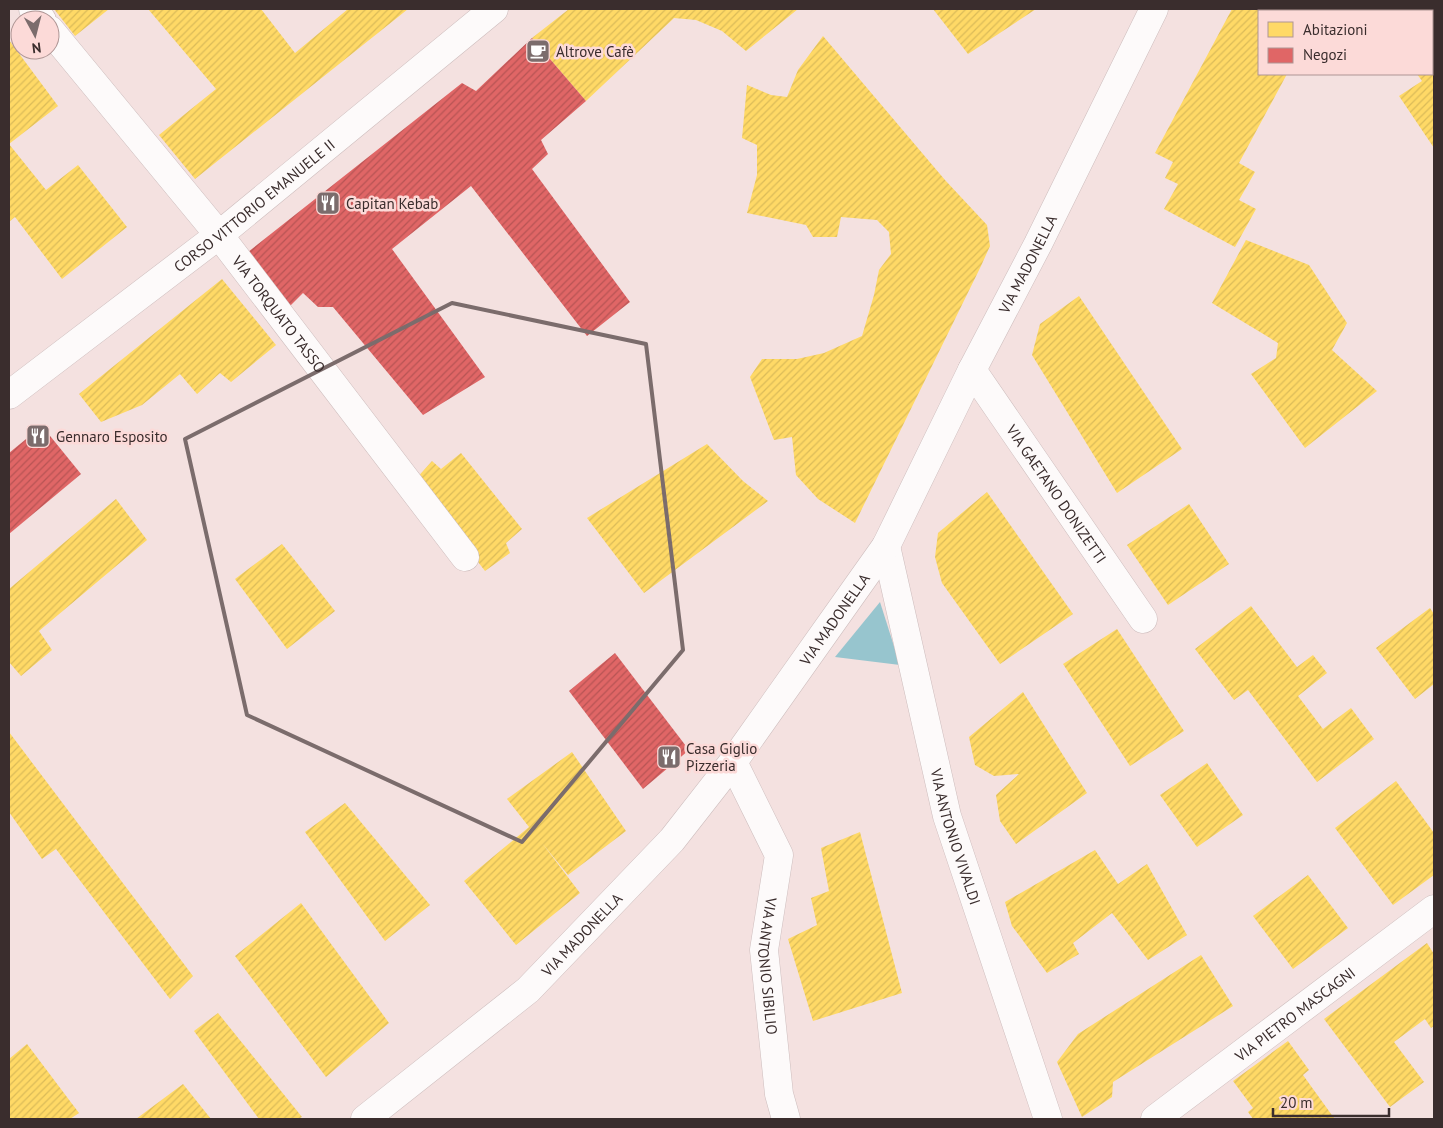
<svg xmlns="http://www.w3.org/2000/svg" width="1443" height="1128" viewBox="0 0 1443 1128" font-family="'PT Sans',sans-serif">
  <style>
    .water { fill: #97c5ce }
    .homes { fill: url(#homes-hatch) }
    .shops { fill: url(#shops-hatch) }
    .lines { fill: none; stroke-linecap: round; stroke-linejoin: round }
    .minor-casing { stroke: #cdbdbd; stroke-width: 29 }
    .major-casing { stroke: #cdbdbd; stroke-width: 29 }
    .minor { stroke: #fdfafa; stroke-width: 28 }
    .major { stroke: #fdfafa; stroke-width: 28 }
    .marked { fill: none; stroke: #7b6c6c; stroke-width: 4; stroke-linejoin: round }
    .labels { text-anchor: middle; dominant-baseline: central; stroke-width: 5; stroke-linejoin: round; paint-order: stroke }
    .poi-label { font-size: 15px; fill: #3a2d2d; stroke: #fcdad8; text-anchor: start }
    .street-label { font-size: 15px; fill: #3a2d2d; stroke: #fcdad8 }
  </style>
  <defs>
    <pattern id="homes-hatch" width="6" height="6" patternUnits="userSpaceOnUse" patternTransform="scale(1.25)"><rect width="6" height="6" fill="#ffd966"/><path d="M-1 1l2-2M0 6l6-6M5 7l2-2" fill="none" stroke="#dbbb59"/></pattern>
    <pattern id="shops-hatch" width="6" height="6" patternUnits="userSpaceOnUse" patternTransform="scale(1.25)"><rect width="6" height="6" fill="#e06666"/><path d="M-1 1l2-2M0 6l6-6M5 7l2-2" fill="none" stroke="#b75454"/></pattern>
  </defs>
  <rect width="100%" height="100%" fill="#f4e1e0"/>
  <!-- water -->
  <path class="water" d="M880,602L900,665L835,657Z"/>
  <!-- homes -->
  <g class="homes">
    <path d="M54,9H109L75,36Z"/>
    <path d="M148,9H261L295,53L348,9H408L195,179L159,135L216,89Z"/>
    <path d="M569,9H798L746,51L722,31L696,20L674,18L586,101L532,38Z"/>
    <path d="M933,9H1036L968,54Z"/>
    <path d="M1232,9H1434V148L1399,96L1422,81L1417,74H1432V11H1259V74H1287L1239,163L1255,172L1239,200L1256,209L1235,247L1164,209L1178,184L1165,178L1173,162L1155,153Z"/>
    <path d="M823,36L945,180L987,225L990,246L981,266L855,523L818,499L796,475L792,437L774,440L750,377L762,359H797L824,353L862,336L874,295L879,270L891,254L889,232L877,220L841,217L837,237H813L806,225L747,213L757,175V145L742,138L747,85L771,95L787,97L798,70Z"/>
    <path d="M9,40L58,106L9,144L46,190L78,165L127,227L62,279L15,217L9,222Z"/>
    <path d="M1246,240L1309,265L1347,323L1332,350L1377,391L1305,448L1251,374L1276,358L1278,343L1212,303Z"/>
    <path d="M222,279L276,345L231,382L220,373L197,394L180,374L142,405L101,422L79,394Z"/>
    <path d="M1079,296L1182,449L1117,493L1032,355L1040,324Z"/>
    <path d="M707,444L743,481L768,501L644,593L587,518Z"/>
    <path d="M461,453L522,529L506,543L510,553L485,571L415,480L432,461L441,469Z"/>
    <path d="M987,492L1073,614L1000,664L942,583L935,557L938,533Z"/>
    <path d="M116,499L147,540L39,631L52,650L21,676L9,662V589Z"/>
    <path d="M1189,504L1229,564L1168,605L1127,545Z"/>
    <path d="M282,544L335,611L287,649L235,579Z"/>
    <path d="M1251,606L1297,667L1313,655L1327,673L1298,696L1323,729L1351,708L1374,739L1317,782L1248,690L1234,700L1195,649Z"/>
    <path d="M1430,608L1434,614V684L1415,699L1376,648Z"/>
    <path d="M1117,629L1184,731L1130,766L1063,664Z"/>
    <path d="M1023,692L1087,793L1016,844L1000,821L996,795L1019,774L994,776L975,765L969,737Z"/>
    <path d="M9,732L193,976L170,999L56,849L42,859L9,812Z"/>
    <path d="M572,752L626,831L568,875L542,843L580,893L516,945L464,881L529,827L507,799Z"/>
    <path d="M1207,763L1243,815L1197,847L1160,795Z"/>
    <path d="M1396,781L1434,833V875L1393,905L1335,828Z"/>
    <path d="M345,803L430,905L385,941L305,832Z"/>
    <path d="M860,832L902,993L813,1021L788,939L817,925L811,898L829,891L821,848Z"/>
    <path d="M1095,850L1118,884L1147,864L1187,935L1148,960L1112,913L1073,943L1079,954L1047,973L1012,926L1005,902Z"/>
    <path d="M1308,875L1348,928L1293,969L1253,916Z"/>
    <path d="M301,903L389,1023L326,1077L235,956Z"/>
    <path d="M1427,943L1434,954V1026L1431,1028L1425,1019L1394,1042L1424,1082L1390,1107L1324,1019Z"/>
    <path d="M1201,955L1233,1006L1113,1082L1112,1097L1082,1117L1057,1062L1078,1034Z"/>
    <path d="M218,1013L302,1117L298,1119H259L194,1031Z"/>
    <path d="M1288,1041L1309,1070L1303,1075L1334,1118L1333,1119H1253L1248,1112L1253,1108L1233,1081Z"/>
    <path d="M27,1044L79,1113L70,1119H9V1059Z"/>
    <path d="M183,1084L211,1119H136Z"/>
  </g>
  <!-- shops -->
  <g class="shops">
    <path d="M532,38L586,101L541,140L548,154L532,169L630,302L587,336L471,186L392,249L485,377L423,415L333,307H318L303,293L285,311L243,256L462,83L476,91Z"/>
    <path d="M42,426L81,474L9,534V453Z"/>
    <path d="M615,653L689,750L643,789L569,691Z"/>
  </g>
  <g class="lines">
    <!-- minor casing -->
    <g class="minor-casing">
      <g id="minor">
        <path d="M33,9L42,20"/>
        <path id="s1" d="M50,30L219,235L465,557"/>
        <path id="s2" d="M972,370L1143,619"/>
        <path id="s3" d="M886,546L947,816L1048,1119"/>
        <path id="s4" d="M733,762L779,855L764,950L779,1094L786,1119"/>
        <path id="s5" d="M365,1119L528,990L672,840L733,762L886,546L972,370L1038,244L1154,9"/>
        <path id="s6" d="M1155,1119L1434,909"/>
      </g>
    </g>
    <!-- major casing -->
    <g class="major-casing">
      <g id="major">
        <path id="s7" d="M9,395L219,235L494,9"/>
      </g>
    </g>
    <!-- minor -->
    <use href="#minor" class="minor"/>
    <!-- major -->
    <use href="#major" class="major"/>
  </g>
  <!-- marked area -->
  <path class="marked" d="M452,303L646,344L683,650L522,842L247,715L185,439Z"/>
  <!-- icons -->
  <defs>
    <g id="cafe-square" transform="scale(1.25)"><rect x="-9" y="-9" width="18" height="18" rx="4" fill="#7b6c6c" stroke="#fcdad8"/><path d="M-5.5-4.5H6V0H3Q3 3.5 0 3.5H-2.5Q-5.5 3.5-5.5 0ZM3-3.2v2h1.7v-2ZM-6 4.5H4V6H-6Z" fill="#fff"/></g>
    <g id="restaurant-square" transform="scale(1.25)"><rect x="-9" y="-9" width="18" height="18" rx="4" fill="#7b6c6c" stroke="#fcdad8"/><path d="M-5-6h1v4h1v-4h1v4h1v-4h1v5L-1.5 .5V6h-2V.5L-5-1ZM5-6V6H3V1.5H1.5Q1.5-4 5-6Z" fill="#fff"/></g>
  </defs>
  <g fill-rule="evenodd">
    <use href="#cafe-square" x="538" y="51"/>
    <use href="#restaurant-square" x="328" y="203"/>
    <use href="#restaurant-square" x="38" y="436"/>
    <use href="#restaurant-square" x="669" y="757"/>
  </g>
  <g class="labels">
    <!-- poi labels -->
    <g class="poi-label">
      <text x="556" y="51">Altrove Cafè</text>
      <text x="346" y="203">Capitan Kebab</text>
      <text x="56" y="436">Gennaro Esposito</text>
      <text x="686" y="748">Casa Giglio<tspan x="686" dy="17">Pizzeria</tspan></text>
    </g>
    <!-- street labels -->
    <g class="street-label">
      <text stroke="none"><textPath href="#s7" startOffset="310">CORSO VITTORIO EMANUELE II</textPath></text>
      <text stroke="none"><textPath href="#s5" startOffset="1095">VIA MADONELLA</textPath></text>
      <text stroke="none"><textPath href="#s1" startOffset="365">VIA TORQUATO TASSO</textPath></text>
      <text stroke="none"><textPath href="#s2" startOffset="150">VIA GAETANO DONIZETTI</textPath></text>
      <text stroke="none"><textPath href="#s5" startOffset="690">VIA MADONELLA</textPath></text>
      <text stroke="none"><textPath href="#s3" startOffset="299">VIA ANTONIO VIVALDI</textPath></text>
      <text stroke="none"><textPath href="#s5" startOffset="285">VIA MADONELLA</textPath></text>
      <text stroke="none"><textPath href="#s4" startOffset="216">VIA ANTONIO SIBILIO</textPath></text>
      <text stroke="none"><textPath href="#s6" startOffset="175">VIA PIETRO MASCAGNI</textPath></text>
    </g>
  </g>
  <!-- border -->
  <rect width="1443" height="1128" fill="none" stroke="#3a2d2d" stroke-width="20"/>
  <!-- legend -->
  <rect x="1258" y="10" width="175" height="65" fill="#fcdad8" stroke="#ae9594"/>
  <rect x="1268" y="22" width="25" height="15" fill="#ffd966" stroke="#ae9594"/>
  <text x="1303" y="35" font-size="15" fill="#3a2d2d">Abitazioni</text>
  <rect x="1268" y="48" width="25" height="15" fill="#e06666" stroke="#ae9594"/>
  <text x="1303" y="60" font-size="15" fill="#3a2d2d">Negozi</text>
  <!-- north arrow -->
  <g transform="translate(35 35) rotate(173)"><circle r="24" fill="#fcdad8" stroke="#ae9594"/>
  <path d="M0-4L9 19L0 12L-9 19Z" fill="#7b6c6c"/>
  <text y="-8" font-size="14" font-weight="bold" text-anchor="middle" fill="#3a2d2d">N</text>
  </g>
  <!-- scale -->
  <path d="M1273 1108v8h116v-8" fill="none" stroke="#3a2d2d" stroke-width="2.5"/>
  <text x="1280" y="1108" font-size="15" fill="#3a2d2d" stroke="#fcdad8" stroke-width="4" paint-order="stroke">20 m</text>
</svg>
